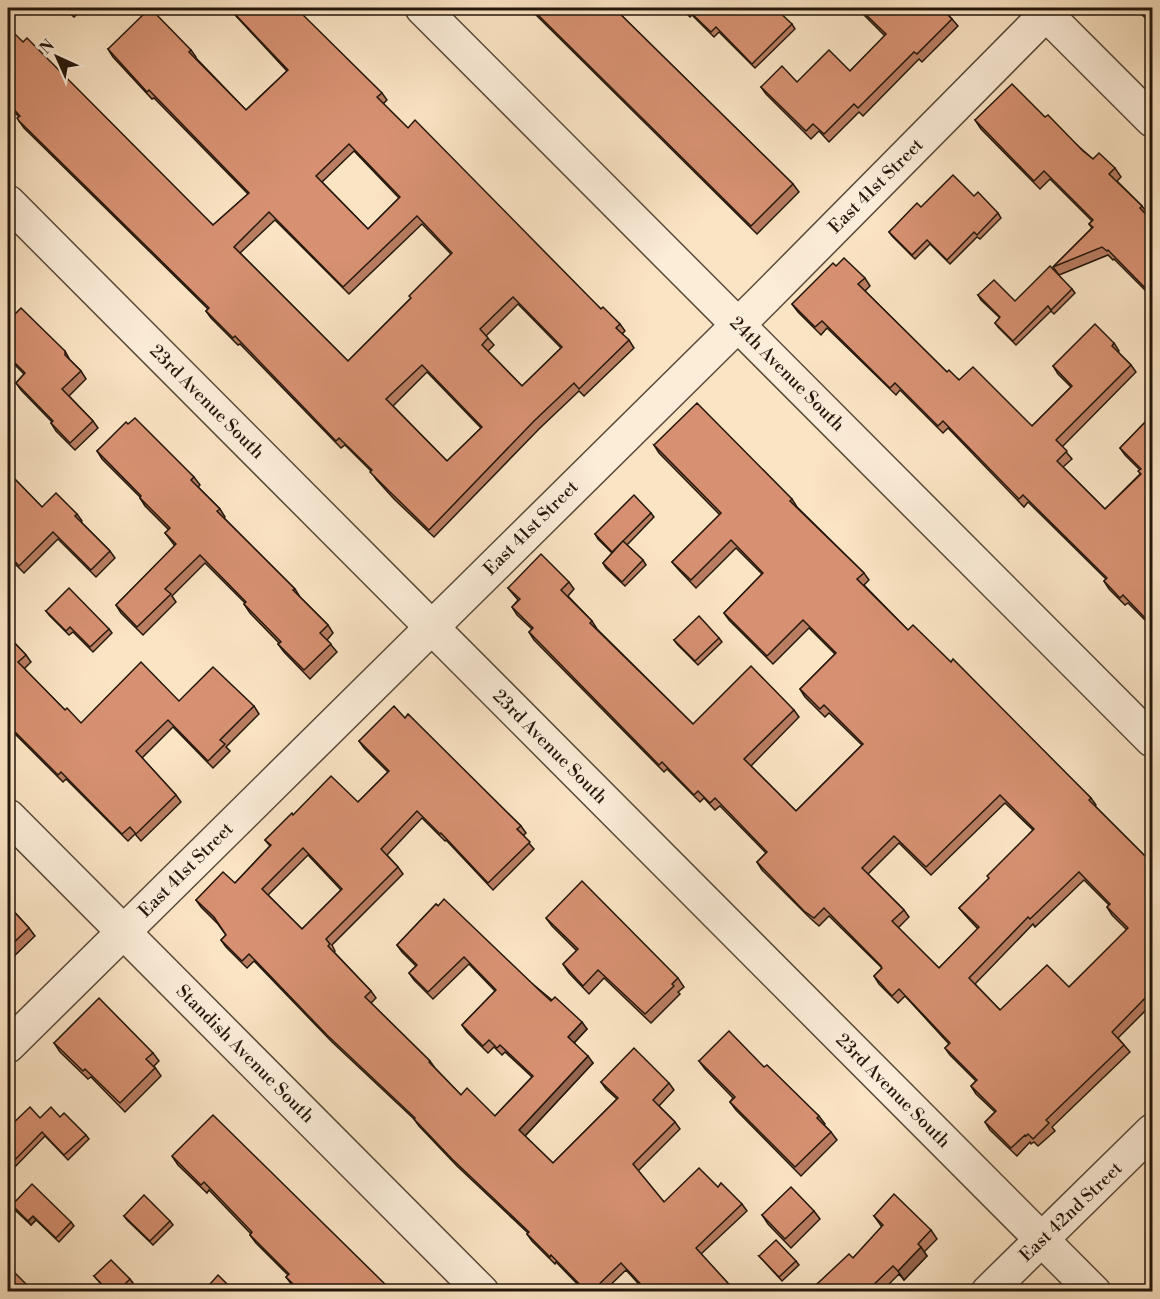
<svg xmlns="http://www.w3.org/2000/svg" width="1160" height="1299" viewBox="0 0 1160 1299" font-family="'Libre Bodoni',serif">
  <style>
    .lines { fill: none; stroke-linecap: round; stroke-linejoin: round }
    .minor-casing { stroke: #594a39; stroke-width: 36 }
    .minor { stroke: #fcedd9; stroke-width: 33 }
    .wall { fill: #b97d62; stroke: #23160b; stroke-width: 1.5; fill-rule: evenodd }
    .shaded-wall { fill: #966650; stroke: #23160b; stroke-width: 1.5 }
    .building { fill: #d79172; stroke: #23160b; stroke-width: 1.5; fill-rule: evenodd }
    .labels { text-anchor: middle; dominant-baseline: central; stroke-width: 4.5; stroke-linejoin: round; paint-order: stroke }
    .street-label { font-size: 18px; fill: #23160b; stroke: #fcedd9 }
  </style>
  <rect width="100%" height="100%" fill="#fbe4c4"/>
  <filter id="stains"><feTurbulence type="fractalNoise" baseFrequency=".00333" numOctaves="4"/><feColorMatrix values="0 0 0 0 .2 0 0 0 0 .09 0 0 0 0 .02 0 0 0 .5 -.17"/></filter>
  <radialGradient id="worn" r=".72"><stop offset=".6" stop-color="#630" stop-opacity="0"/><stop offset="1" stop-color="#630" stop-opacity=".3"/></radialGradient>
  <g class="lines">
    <!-- minor casing -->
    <g class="minor-casing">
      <g id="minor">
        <path d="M422,8L1152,740"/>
        <path d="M1040,8L1152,120"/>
        <path d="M8,202L1094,1292"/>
        <path d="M8,816L482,1292"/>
        <path d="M8,1046L762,301L1052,8"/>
        <path d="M988,1292L1152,1131"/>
      </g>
    </g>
    <!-- minor -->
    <use href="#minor" class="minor"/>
  </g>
  <!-- wall -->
  <g class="wall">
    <path d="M64,8H84L74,17Z"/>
    <path d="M529,8H615L617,11L793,184L799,192L757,234Z"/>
    <path d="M681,8H765L767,12L792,24L795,29L755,68L719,32L714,37L692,15L690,17Z"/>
    <path d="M857,8H941L952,19L958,26L922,62L919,59L863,116L859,112L829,142L819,131L811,139L766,94L761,87L797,82L850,71L885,36Z"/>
    <path d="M1134,8H1152V26L1149,21Z"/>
    <path d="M230,9L382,93L387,100L383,104L408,128L601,309L620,324L625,331L622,334L629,340L634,348L584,396L579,391L539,429L434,537L394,499L376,479L371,471L345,445L341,448L240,344L238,345L211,318L206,311L208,309L24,128L19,121V117L8,105V38L213,225L248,194L154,98L152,99L113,57L108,49L191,50L196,57V58L246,110L287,71L236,16ZM354,151L399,198L368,229L322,182ZM275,220L349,294L422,224L451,254L410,299L348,361L240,253ZM518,304L561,348L522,386L488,351L494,345L486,336ZM427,372L481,428L447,461L393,406Z"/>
    <path d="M1045,117L1093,159L1115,168L1121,177L1117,181L1142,206L1148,214L1147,215L1152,221V297L1114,259L1113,260L1108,255L1059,275L1053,267L1092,228L1089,224L1092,221L1050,179L1040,189L981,129L975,120Z"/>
    <path d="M974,196L998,213L1001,218L980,239L977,237L950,264L930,244L915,259L892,236L889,232L921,207Z"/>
    <path d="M836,266L865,278L870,286L865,291L947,372L1032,426L1071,387L1058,374L1053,366L1114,343L1119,351L1118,352L1131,365L1136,372L1062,447L1072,459L1063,467L1105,509L1140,474V470L1125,455L1120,448L1152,415V627L1128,603L1125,605L1109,589L1104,581L1106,579L1028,502L1024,507L948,428L943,433L900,390L896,395L827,328L821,335L798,312L792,304Z"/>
    <path d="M1072,289L1075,293L1054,314L1051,311L1016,345L998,327L995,323L1000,318L981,300L978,295L1015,301Z"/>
    <path d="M8,309L13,314L65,351L70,360L81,371L86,379L69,396L93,421L98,428L75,450L56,431L51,423L52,422L21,390L16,383L24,374L8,358Z"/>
    <path d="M128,424L194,477L200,485L198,487L220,509L225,517L224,518L295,589L300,597L328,625L333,633L327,640L337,652L310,679L284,652L278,644L279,643L250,613L244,604L245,603L205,563L172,596L176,602L143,635L121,613L116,605L175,546L165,533L169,530L145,506L140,498V497L102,459L97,451Z"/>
    <path d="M654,445L792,499L797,507L864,573L869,580L864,585L908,630L951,662L1091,798L1096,805L1095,806L1152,863V1004L1118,1038L1130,1052L1052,1127L1055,1131L1038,1146L1034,1142L1031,1144L1030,1142L1017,1156L990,1130L985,1122L995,1112L976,1094L971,1086L976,1081L950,1055L945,1048L949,1044L905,996L898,1003L879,984L874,976L882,968L829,916L819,926L810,918L762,870L757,862L766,853L720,806L715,810L704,798L700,802L667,769L664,772L534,640L529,632L532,629L517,615L512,607L518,600L508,588L569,582L574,589L568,596L592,621L597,629L693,724L794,710L799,717L751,766L796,811L862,745L829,713L825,717L805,697L800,689L835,654L809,628L773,664L729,620L724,613L762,574L736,548L696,588L678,569L672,562L720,515L659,453ZM1005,803L1033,830L989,879L959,908L965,915L978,929L939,968L898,928L909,917L904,910L868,874L899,843L931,875ZM1084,880L1109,905L1107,907L1112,915L1127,930L1069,987L1000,1010L975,984L1033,924L1035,927Z"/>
    <path d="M8,472L42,507L77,514L82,521L81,522L110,551L115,558L96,577L58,539L24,573L8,557Z"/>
    <path d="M651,513L654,517L627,545L643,560L646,565L625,586L606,568L603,563L612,553L598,539L595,534Z"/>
    <path d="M46,611L109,629L112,633L93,652L73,632L69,635L49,615Z"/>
    <path d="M8,636L26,655L31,662L24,669L65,710L81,723L179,701L254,706L259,714L226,747L230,751L213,768L173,727L142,758L176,795L181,802L141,841L135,834L128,841L66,779L63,782L8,727Z"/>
    <path d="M719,638L722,642L698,665L677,644L674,640Z"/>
    <path d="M405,718L521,826L526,833L523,836L534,849L493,890L446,840L445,841L422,818L387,855L398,867L403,874L332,945L335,951L334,952L371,991L376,998L371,1003L430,1061L435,1068L461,1095L495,1116L532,1077L505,1052L502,1055L494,1047L488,1053L467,1032L462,1025L495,991L469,964L433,999L414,980L409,973L416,966L402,952L397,945L436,904L587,1029L574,1043L593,1063L525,1136L553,1163L617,1099L606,1089L601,1082L669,1083L674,1090L659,1106L675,1122L680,1129L638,1171L664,1202L718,1187L742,1204L747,1211L701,1254L736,1292H646L626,1270L603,1292H585L556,1262L555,1264L532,1241L527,1234L528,1233L457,1166L419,1126L414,1119L332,1042L254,961L247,968L226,947L221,940L226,935L218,924L201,907L196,900L235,883L270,846L265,840L293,815L358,802L388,772L364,748L359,741ZM308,855L341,890L302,929L268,895Z"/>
    <path d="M8,905L29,928L35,936L8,962Z"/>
    <path d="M546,918L678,978L684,987L678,992L680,994L651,1023L604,978L589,994L569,973L563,964L577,951L552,926Z"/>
    <path d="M54,1043L153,1053L159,1061L154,1066L161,1076L125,1112L91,1077L88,1079L60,1052Z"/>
    <path d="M699,1061L764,1067L819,1116L825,1124L824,1125L831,1132L837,1140L801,1176L736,1110L730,1102L733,1098L705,1069Z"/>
    <path d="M60,1117L86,1135L89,1139L68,1160L45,1136L10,1172L8,1170V1128L40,1118Z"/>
    <path d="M172,1156L389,1288L391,1292H298L292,1285L286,1277L288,1275L256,1243L250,1235L251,1234L209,1190L207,1193L178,1165Z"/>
    <path d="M12,1205L71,1222L74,1226L59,1242L36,1220L31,1225L15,1210Z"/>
    <path d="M814,1211L820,1219L791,1248L768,1224L762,1215Z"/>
    <path d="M124,1216L170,1221L173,1225L153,1245L127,1220Z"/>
    <path d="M874,1216L931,1230L937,1239L924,1252L927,1256L904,1280L899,1274L881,1292H823L817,1284L853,1258L882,1227Z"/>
    <path d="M759,1256L796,1261L799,1265L782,1281Z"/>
    <path d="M94,1276L130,1279L133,1283L124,1292H108Z"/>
  </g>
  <!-- shaded-wall -->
  <g class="shaded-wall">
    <path d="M582,1022L587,1029L573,1044L568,1037Z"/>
    <path d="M588,1056L593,1063L524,1137L519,1130Z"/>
    <path d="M33,1216L36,1220L31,1225L28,1221Z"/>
    <path d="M921,1247L927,1256L904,1280L898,1271Z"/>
  </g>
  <!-- building -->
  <g class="building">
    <path d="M150,8L191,50L189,52L246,110L288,70L230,9L232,8H290L294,12L297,9L382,93L377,97L408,128L415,120L601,309L603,307L620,324L616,328L629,340L579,389L574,383L534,421L429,530L389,491L370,472L372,470L339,438L336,441L235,336L233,338L206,311L209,308L19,121L17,118L20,116L8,103V38L13,32L23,42L27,38L213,225L249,193L149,90L147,92L108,49ZM349,144L400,197L368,229L316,176ZM269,212L343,287L417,216L452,253L409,296L411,298L348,361L234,247ZM513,297L562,347L522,386L482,345L488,338L480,329ZM422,365L482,427L447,461L386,399Z"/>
    <path d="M531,8H614L793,184L751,226Z"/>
    <path d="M682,8H764L767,12L772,8H775L792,24L752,64L716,27L711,32L689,11L687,13Z"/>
    <path d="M859,8H941L952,19L917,54L914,52L858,108L854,104L824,134L813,124L806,131L761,87L782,66L797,82L829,50L850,71L886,34Z"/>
    <path d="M1138,8H1152V25L1149,21L1151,20Z"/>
    <path d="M1012,84L1045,117L1048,115L1083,151L1093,159L1099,153L1115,168L1109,174L1142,206L1140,208L1152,221V295L1108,250L1107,251L1102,247L1053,267L1093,227L1089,224L1093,220L1044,171L1034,181L975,120Z"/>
    <path d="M953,175L974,196L978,192L998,213L977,235L974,232L947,260L927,240L912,255L889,232L917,203L921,207Z"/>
    <path d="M844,258L865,278L858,284L947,372L949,370L959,380L973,367L1032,426L1072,386L1053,366L1095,324L1114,343L1112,346L1131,365L1056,440L1067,451L1057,461L1105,509L1141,474L1138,471L1141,469L1120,448L1152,415V625L1123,595L1120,598L1104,581L1107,578L1023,495L1019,499L943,421L938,426L895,383L890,388L822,321L815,327L792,304L833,263L836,266Z"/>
    <path d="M1050,266L1072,289L1051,310L1048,306L1013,341L995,323L1000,317L978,295L994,280L1015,301Z"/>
    <path d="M21,308L65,351V355L81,371L62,389L93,421L70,443L51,423L53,421L16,383L25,373L8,356V309L13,314H15Z"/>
    <path d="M697,403L792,499L790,501L864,573L857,579L908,630L913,625L951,662L953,659L1091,798L1089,800L1152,863V991L1112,1032L1124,1045L1046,1120L1049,1123L1033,1139L1028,1134L1026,1136L1025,1135L1011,1148L985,1122L996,1111L971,1086L977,1080L945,1048L950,1043L899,989L892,996L874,976L882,968L881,966L824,908L814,918L804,911L757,862L767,852L715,798L710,803L698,791L694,795L662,762L659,765L529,632L533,628L512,607L520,599L508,588L541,554L569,582L561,590L592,621L590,623L693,724L751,666L794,710L744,759L796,811L863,744L824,705L820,709L800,689L836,653L803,620L767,656L724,613L763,573L731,540L691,580L672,562L721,513L654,445ZM1000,795L1034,829L987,876L989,878L959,908L979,927L939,968L892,921L904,910L862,868L894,836L926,867ZM1079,872L1110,904L1107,907L1128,928L1069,987L1047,965L1000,1010L969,978L1028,917L1030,919Z"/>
    <path d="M135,418L194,477L191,480L220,509L217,511L295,589L293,590L328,625L320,633L331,644L304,670L278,644L281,642L244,604L246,602L200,555L165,589L171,594L137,627L116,605L176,544L165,533L170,528L140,498L141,496L97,451L126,422L128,424Z"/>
    <path d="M8,472L42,507L56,493L77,514L75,516L110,551L91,570L53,532L19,566L8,554Z"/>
    <path d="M634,495L651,513L612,552L595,534Z"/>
    <path d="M623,541L643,560L622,582L603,563Z"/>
    <path d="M69,588L109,629L90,647L70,627L66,631L46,611Z"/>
    <path d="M699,616L719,638L695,661L674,640Z"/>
    <path d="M8,636L26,655L18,662L65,710L67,708L81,723L141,662L179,701L213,667L254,706L220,740L225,744L208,761L168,720L136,751L176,795L136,834L130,827L122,834L61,772L58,775L8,725Z"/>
    <path d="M394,706L405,718L408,714L521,826L517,829L530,842L488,883L441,833L440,834L417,811L381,849L398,867L326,939L330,944L328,946L371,991L365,997L430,1061L429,1062L461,1095L467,1088L495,1116L533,1076L500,1045L497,1048L489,1040L483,1046L462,1025L496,990L464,957L428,992L409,973L417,965L397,945L436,904L438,906L444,899L540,991L551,1001L555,997L582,1022L568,1037L588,1056L519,1130L553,1163L618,1098L601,1082L634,1048L669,1083L653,1100L675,1122L633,1164L664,1202L699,1168L718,1187L721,1183L742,1204L696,1248L736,1292H648L621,1263L591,1292H587L551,1255L550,1257L527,1234L529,1232L452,1159L414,1119L415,1118L327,1035L249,954L242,961L221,940L226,935L214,917L196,900L223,872L235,883L271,845L265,840L292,813L293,815L331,776L358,802L389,771L359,741ZM303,848L342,889L302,929L262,889Z"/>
    <path d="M582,881L678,978L672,984L674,986L645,1014L598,970L583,986L563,964L578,949L546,918Z"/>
    <path d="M8,905L29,928L8,948Z"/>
    <path d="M99,998L153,1053L146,1059L155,1068L120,1103L85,1069L83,1071L54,1043Z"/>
    <path d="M729,1031L764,1067L767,1065L819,1116L817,1118L831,1132L795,1167L730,1102L735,1097L699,1061Z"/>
    <path d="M30,1107L40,1118L51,1107L60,1117L64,1113L86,1135L64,1155L42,1132L8,1167V1128Z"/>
    <path d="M213,1115L389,1288L386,1292H301L286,1277L289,1274L250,1235L252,1232L204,1182L201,1185L172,1156Z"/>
    <path d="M32,1184L71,1222L56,1238L33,1216L28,1221L12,1205Z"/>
    <path d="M791,1187L814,1211L785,1239L762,1215Z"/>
    <path d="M894,1194L931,1230L918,1244L921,1247L898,1271L893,1266L866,1292H825L817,1284L849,1254L853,1258L883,1225L874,1216Z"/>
    <path d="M144,1195L170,1221L150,1241L124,1216Z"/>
    <path d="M1152,1199V1212L1146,1206Z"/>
    <path d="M776,1240L796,1261L779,1277L759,1256Z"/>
    <path d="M111,1260L130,1279L117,1292H109L94,1276Z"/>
    <path d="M8,1266L34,1292H8Z"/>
    <path d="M218,1275L235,1292H203Z"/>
  </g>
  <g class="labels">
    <!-- street labels -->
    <g class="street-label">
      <text transform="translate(876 186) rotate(-45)">East 41st Street</text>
      <text transform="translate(787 374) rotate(45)">24th Avenue South</text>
      <text transform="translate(207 402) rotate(45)">23rd Avenue South</text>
      <text transform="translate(531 528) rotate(-45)">East 41st Street</text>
      <text transform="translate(550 747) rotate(45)">23rd Avenue South</text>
      <text transform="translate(186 870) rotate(-45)">East 41st Street</text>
      <text transform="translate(245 1054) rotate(45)">Standish Avenue South</text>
      <text transform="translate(893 1091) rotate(45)">23rd Avenue South</text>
      <text transform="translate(1071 1212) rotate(-44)">East 42nd Street</text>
    </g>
  </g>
  <!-- margin -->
  <rect width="1160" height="1299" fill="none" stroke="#fbe4c4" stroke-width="30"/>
  <rect x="9" y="9" width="1142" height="1281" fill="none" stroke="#23160b" stroke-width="3"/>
  <rect x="15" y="15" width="1130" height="1269" fill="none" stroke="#23160b" stroke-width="1.5"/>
  <!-- north arrow -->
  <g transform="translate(57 57) rotate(315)" stroke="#fcedd9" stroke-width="4.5" paint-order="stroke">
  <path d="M0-4.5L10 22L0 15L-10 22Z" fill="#23160b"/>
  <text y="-9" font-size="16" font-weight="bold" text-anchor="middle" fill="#23160b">N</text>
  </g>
  <rect width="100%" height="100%" filter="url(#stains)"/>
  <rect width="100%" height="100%" fill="url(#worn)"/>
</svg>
